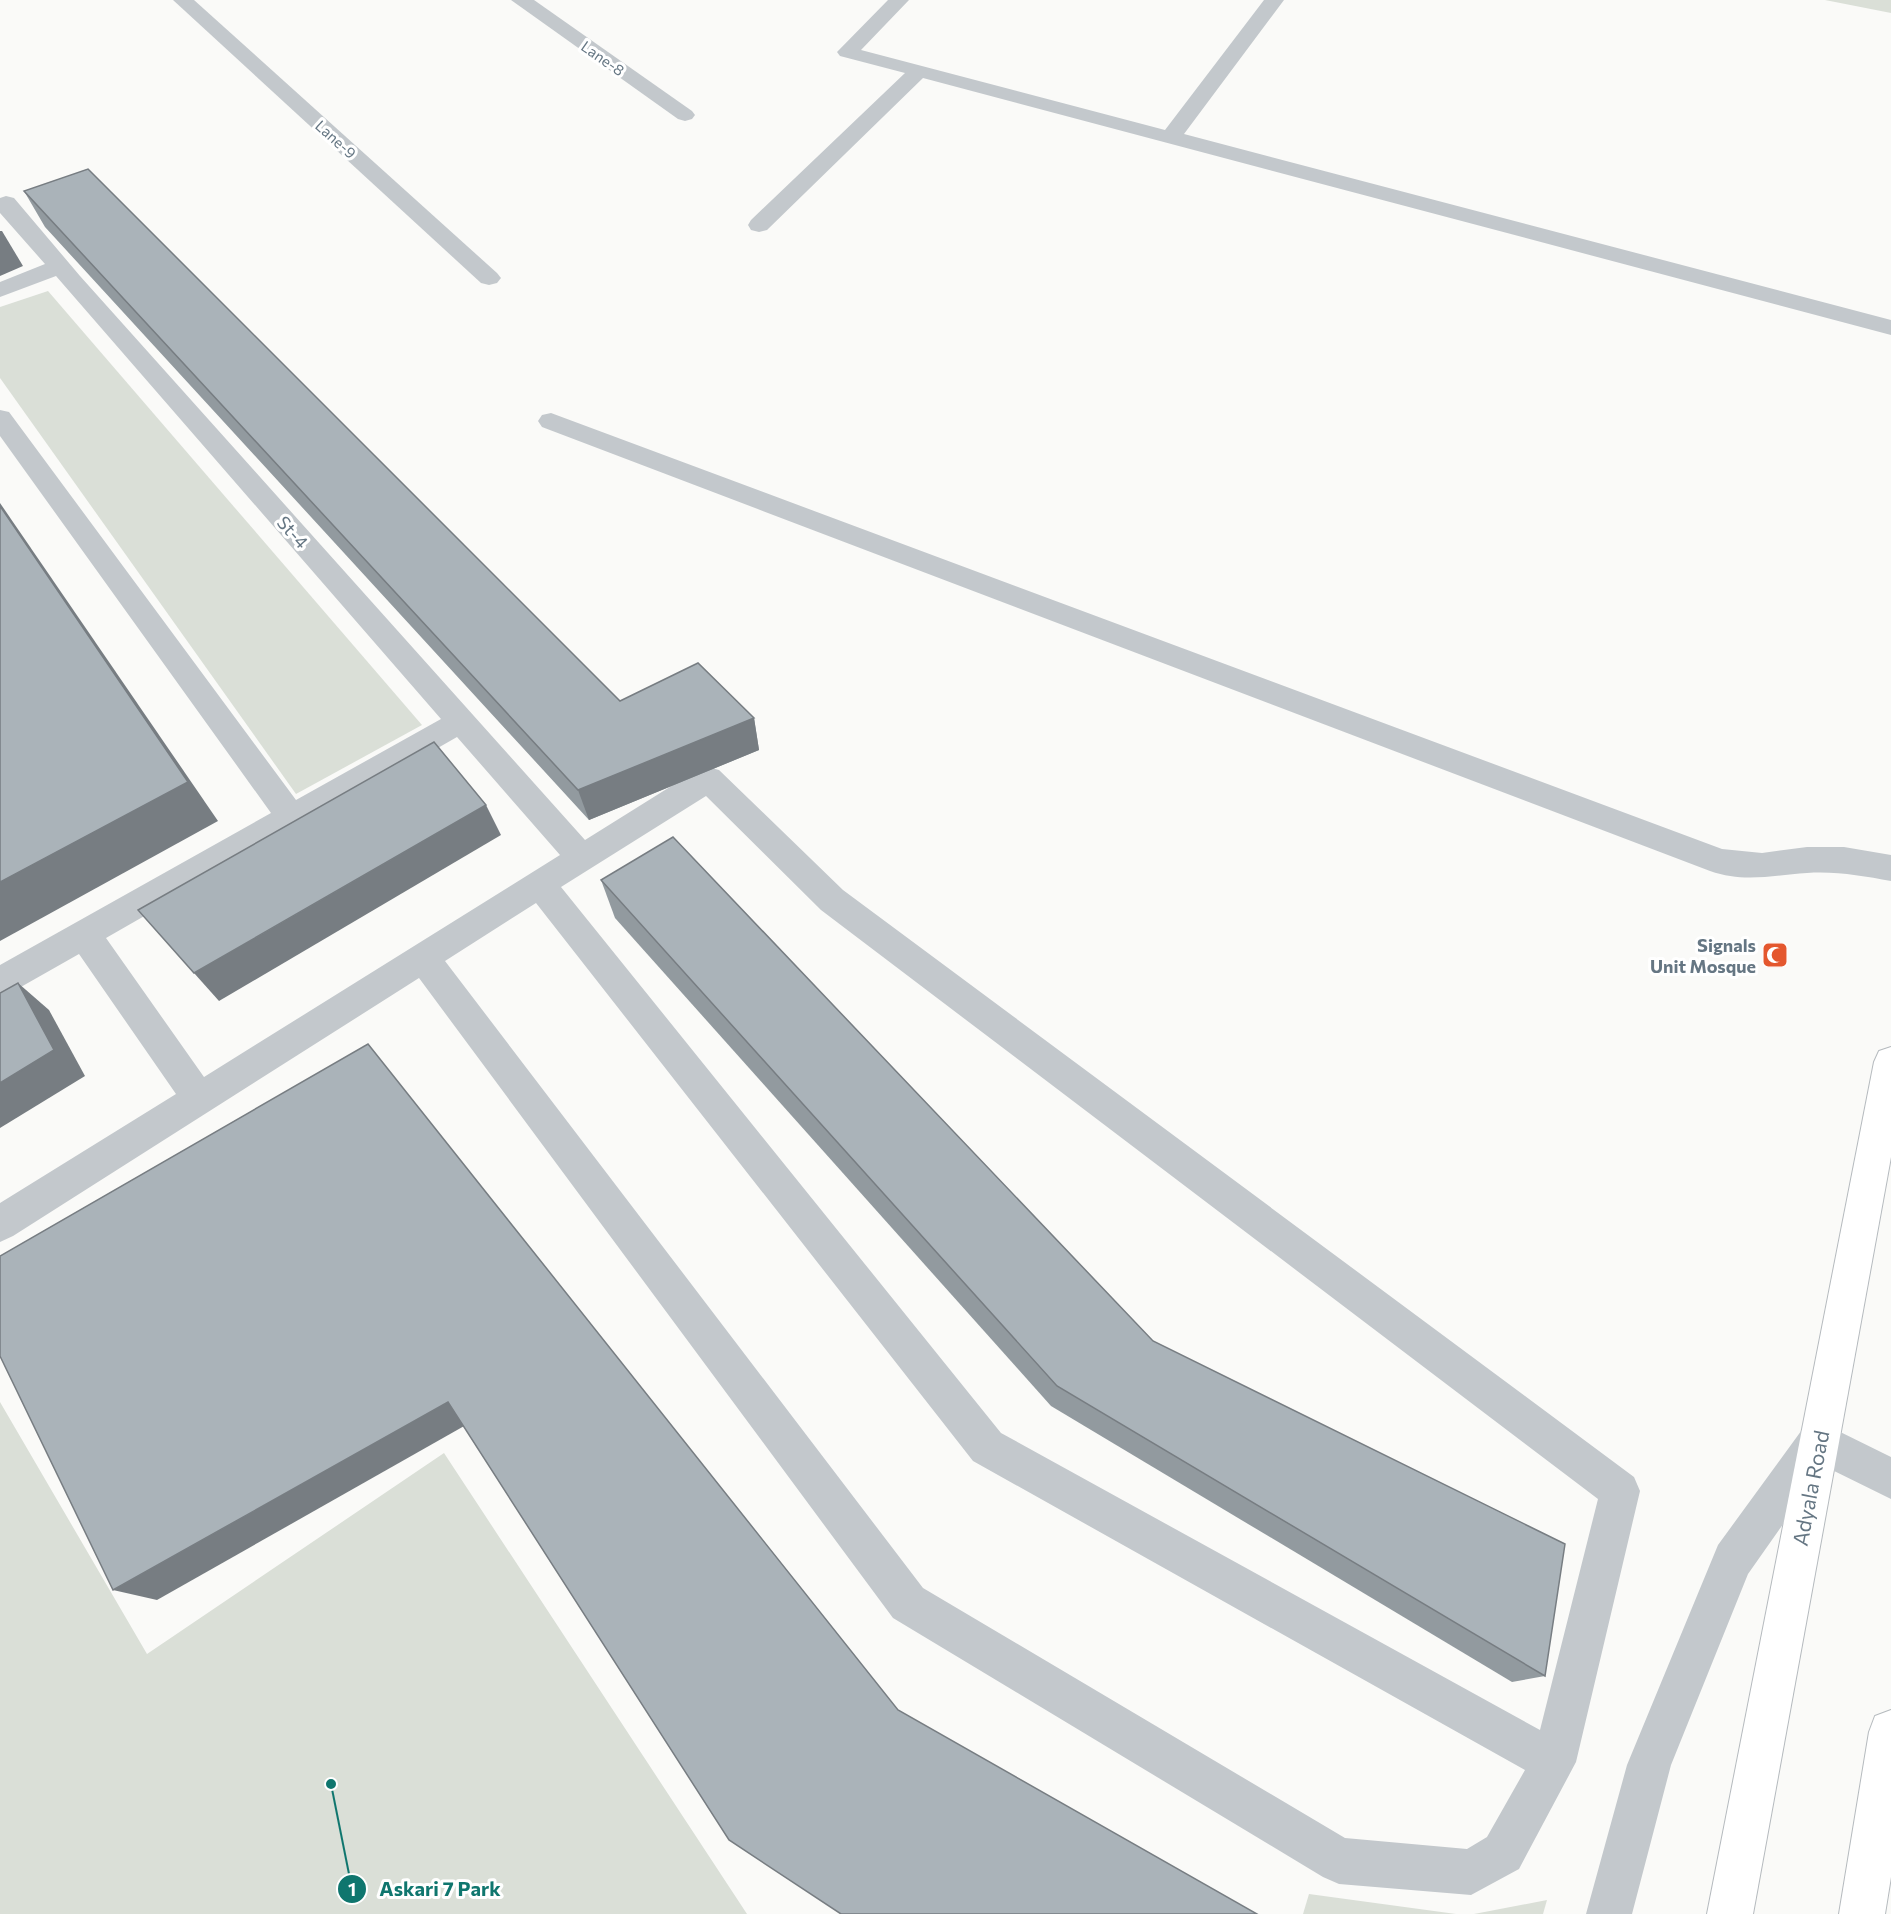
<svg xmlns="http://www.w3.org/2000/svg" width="1891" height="1914" viewBox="0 0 1891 1914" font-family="Commissioner,sans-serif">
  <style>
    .green { fill: #dadfd7 }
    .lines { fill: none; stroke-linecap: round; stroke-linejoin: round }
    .major-casing { stroke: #b5babe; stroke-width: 2 }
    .minor { fill: #c3c8cc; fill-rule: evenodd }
    .major { fill: #fff; fill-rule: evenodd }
    .wall { fill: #929a9f }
    .shaded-wall { fill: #777d82 }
    .building { fill: #aab3b9; stroke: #777d82; stroke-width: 1.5 }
    .labels { text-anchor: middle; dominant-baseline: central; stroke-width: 6; stroke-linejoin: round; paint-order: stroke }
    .far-street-label { font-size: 15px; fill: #657683; stroke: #fff }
    .street-label { font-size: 18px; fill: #657683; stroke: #fff }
    .poi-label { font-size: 18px; font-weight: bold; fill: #657683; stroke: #fff; text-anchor: end }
    .near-street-label { font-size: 21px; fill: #657683; stroke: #fff }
    .leader { fill: none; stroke: #0f766e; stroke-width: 2 }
    .callout-dot { fill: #0f766e; stroke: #fff; stroke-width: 2 }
    .mark-label { font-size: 18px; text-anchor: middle; font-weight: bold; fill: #fff }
    .callout-label { font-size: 20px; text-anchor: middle; font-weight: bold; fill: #0f766e; stroke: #fff; stroke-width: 6; stroke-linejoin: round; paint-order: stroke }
  </style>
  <rect width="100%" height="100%" fill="#fafaf8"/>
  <!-- green -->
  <g class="green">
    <path d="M1825,0H1891V13Z"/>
    <path d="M48,291L422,725L296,794L0,378V307Z"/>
    <path d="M0,1402L147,1654L444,1453L747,1914H0Z"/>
    <path d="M1309,1894L1456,1914H1303Z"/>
    <path d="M1547,1900L1543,1914H1474Z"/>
  </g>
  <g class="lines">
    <!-- major casing -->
    <g class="major-casing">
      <g id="major">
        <path d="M1891,1047V1157L1753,1914H1707L1874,1062L1879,1051Z"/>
        <path d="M1891,1710V1877L1885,1914H1839L1869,1732L1875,1716Z"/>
      </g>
    </g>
    <!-- minor -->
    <g class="minor">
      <path d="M173,0H194L497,273L501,278L497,283L489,285L481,283Z"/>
      <path d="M511,0H534L692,111L695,115L692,119L685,121L678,119Z"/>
      <path d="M888,0H909L861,50L1165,130L1264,0H1284L1184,134L1891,320V335L923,78L767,230L759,232L751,230L748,225L751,220L905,73L840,56L837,52Z"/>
      <path d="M6,196L14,198L80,276L585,840L697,770L708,767L719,770L843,890L1634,1477L1640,1491L1576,1762L1519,1869L1471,1895L1339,1884L1323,1877L893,1618L419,978L13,1236L0,1242V1203L176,1094L79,954L12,992L0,996V965L271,813L0,436V410L9,412L296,800L441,719L56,276L0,297V282L45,264L0,213V198ZM457,737L560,855L204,1077L106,938ZM706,796L821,910L1598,1499L1540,1730L1001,1433L561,887ZM536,903L973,1461L1525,1770L1487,1837L1467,1849L1345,1838L923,1588L445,961Z"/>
      <path d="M551,413L1722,849L1762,853L1807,847H1844L1891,855V881C1863,876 1836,871 1807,873C1773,875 1744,883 1710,871L542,427L538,421L542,415Z"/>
      <path d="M1818,1421L1891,1457V1499L1824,1466L1748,1574L1671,1765L1632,1914H1586L1627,1765L1718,1545L1804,1427Z"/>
    </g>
    <!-- major -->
    <use href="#major" class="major"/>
  </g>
  <!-- wall -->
  <g class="wall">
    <path d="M24,191L620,701L754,718L759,750L589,820L45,227Z"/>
    <path d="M601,880L1153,1341L1545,1676L1512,1682L1051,1406L615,918Z"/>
  </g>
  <!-- shaded-wall -->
  <g class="shaded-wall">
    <path d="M0,231H2L23,266L0,276Z"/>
    <path d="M0,503L218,821L0,941Z"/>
    <path d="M754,718L759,750L589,820L578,790Z"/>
    <path d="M486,805L501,835L219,1001L194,973Z"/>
    <path d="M18,983L49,1010L85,1076L0,1128V1083Z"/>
    <path d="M448,1402L473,1421L157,1600L113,1590Z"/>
  </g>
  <!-- building -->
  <g class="building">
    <path d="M88,169L620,701L698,663L754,718L578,790L24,191Z"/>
    <path d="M0,506L188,782L0,882Z"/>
    <path d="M434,742L486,805L194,973L138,910Z"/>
    <path d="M673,837L1153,1341L1565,1544L1545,1676L1057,1386L601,880Z"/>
    <path d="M18,983L54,1050L0,1083V993Z"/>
    <path d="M368,1044L898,1710L1257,1914H841L729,1840L448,1402L113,1590L0,1356V1256Z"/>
  </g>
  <!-- icons -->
  <defs>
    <g id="mosque-square" transform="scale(1.35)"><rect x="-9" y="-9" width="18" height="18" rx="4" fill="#e4572e" stroke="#fff"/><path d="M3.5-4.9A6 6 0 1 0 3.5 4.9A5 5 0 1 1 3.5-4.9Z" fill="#fff"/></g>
  </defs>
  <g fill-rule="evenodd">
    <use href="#mosque-square" x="1775" y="955"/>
  </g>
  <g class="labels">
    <!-- far-street labels -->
    <g class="far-street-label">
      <text transform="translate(603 58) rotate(35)">Lane-8</text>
      <text transform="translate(336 139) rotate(42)">Lane-9</text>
    </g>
    <!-- street labels -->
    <g class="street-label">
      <text transform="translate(293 532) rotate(48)">St-4</text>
    </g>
    <!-- poi labels -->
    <g class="poi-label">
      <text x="1756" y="945">Signals<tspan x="1756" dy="21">Unit Mosque</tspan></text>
    </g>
    <!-- near-street labels -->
    <g class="near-street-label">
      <text transform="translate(1810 1488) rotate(-79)">Adyala Road</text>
    </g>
  </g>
  <!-- callouts -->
  <path class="leader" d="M331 1784L352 1889"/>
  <g class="callout-dot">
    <circle cx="331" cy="1784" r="6"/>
    <circle cx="352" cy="1889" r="15"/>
  </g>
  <g class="mark-label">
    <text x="352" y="1896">1</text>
  </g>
  <g class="callout-label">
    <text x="440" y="1896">Askari 7 Park</text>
  </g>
</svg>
